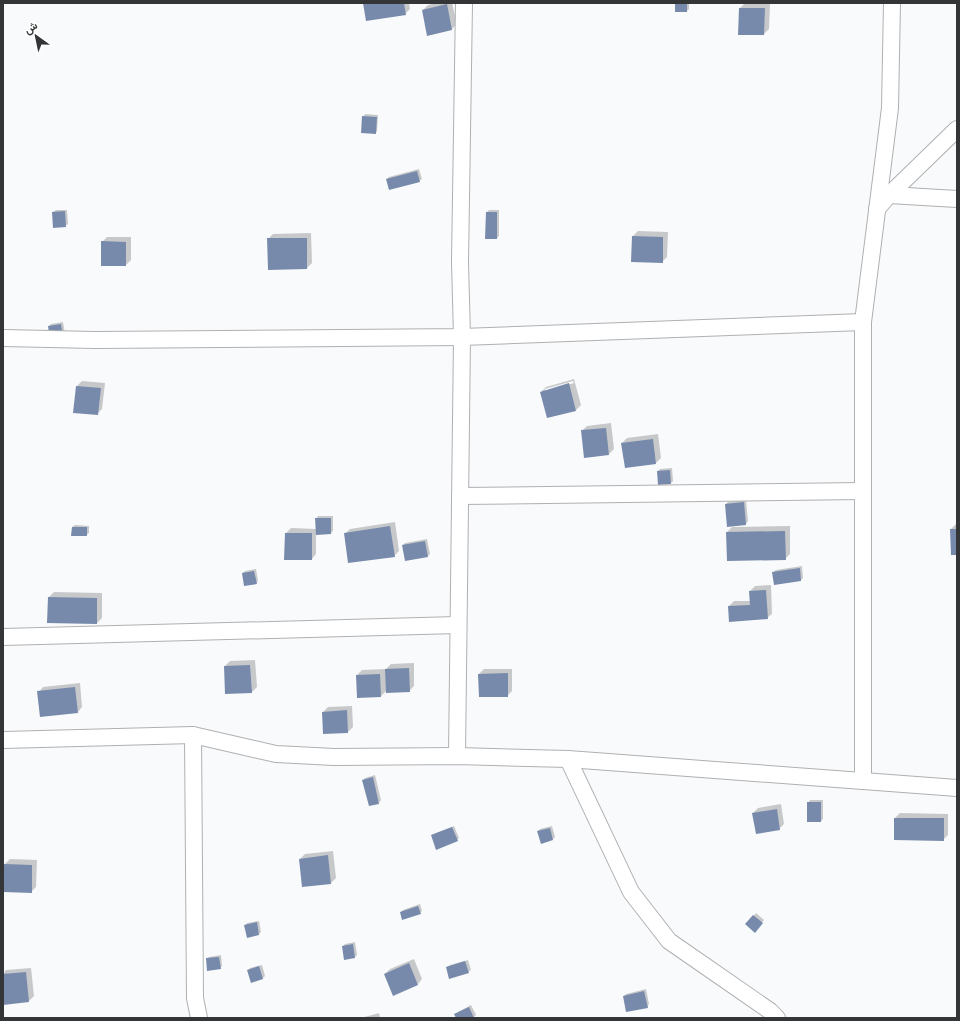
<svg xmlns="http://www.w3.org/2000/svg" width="960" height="1021" viewBox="0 0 960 1021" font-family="Jost,Vazirmatn,sans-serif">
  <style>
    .shadow { fill: #0003; fill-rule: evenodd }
    .building { fill: #778aab }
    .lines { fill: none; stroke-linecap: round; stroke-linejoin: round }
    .minor-casing { stroke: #afb0b2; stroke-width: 18 }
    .minor { stroke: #fff; stroke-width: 16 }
  </style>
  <rect width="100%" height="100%" fill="#f9fafc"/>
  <!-- shadow -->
  <g class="shadow">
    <path d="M364,3H409L410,9L405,14Z"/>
    <path d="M437,3H452L457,24L452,29L423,10L428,5Z"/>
    <path d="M676,3H689V9L687,11H676Z"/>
    <path d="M745,3L770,4L769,29L764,34L740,8Z"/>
    <path d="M365,114L378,115L377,131L375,133L363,117Z"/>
    <path d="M419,169L422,179L419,181L387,179L389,177Z"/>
    <path d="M56,210H67L68,224L65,226L53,212Z"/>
    <path d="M489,210H499V236L497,238L487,212Z"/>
    <path d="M638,231L668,232L667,257L662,262L633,236Z"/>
    <path d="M311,233L312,263L307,268L268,239L273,234Z"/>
    <path d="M107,237H131V260L126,265L102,242Z"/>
    <path d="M63,322L65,334L49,326L51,324Z"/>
    <path d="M574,379L581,405L576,410L548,417L541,392L546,387ZM573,381L574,383L545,391V389Z"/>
    <path d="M82,381L105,383L102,409L97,414L74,412L77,386Z"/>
    <path d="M611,423L614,449L609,454L582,431L587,426Z"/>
    <path d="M658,434L661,458L656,463L626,467L622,443L627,438Z"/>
    <path d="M672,468L673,481L671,483L658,471L660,469Z"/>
    <path d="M746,500L748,521L746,524L728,526L726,504L728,502Z"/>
    <path d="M318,516H333V531L331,533L316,534V554L312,559L286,533L291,528L316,529V519Z"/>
    <path d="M395,522L399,551L394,556L345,534L350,529Z"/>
    <path d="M956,524H957V554L951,529Z"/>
    <path d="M75,525L89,526V533L86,535H72V527Z"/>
    <path d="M790,526V554L785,559L727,532L732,527Z"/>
    <path d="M427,539L430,554L428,556L403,545L405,543Z"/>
    <path d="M802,566L803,578L801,580L775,584L773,572L776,570Z"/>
    <path d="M256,569L258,581L256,583L243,573L245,571Z"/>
    <path d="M771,585L772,614L767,618L729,606L734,601H750V591L755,586Z"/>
    <path d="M54,592L102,593V618L97,623L49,597Z"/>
    <path d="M255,660L257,687L252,692L225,666L230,661Z"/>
    <path d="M414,663V686L409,691L387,690L381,696L357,675L362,670L386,669L391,664Z"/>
    <path d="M484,669H512V691L507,696L479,674Z"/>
    <path d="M80,683L82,707L78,712L39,692L43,687Z"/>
    <path d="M352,706L353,727L348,732L323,712L328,707Z"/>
    <path d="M375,775L381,800L379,803L363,780L365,778Z"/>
    <path d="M810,800H823V819L821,821L808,803Z"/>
    <path d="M781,804L784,824L779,829L753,813L758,808Z"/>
    <path d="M900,813L948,814V835L943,840L895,818Z"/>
    <path d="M454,826L459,838L457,840L432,836L434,834Z"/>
    <path d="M552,826L555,837L553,839L538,831L540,829Z"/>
    <path d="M333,851L336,878L331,883L300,859L305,854Z"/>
    <path d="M10,859L37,860L36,887L31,892L5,864Z"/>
    <path d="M420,904L422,911L420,913L401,912L403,910Z"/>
    <path d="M756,913L764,920L755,931L747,924Z"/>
    <path d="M259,921L261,932L259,934L245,926L247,923Z"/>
    <path d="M355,942L357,955L355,957L345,959L343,946L345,944Z"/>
    <path d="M221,955L222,966L220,968L207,959L209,957Z"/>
    <path d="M414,959L422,979L418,984L385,974L390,969Z"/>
    <path d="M468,960L471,970L468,972L447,967L450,965Z"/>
    <path d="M262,965L265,976L263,978L251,982L248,971L250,968Z"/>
    <path d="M31,968L34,996L29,1001L3,991V974L6,970Z"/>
    <path d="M646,989L649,1004L647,1007L624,996L626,994Z"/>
    <path d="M471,1005L476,1015L474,1017L457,1018L456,1014L458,1012Z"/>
    <path d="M379,1013L380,1018H361Z"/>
  </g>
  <!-- building -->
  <g class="building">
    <path d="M363,3H404L406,15L366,21Z"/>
    <rect x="675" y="3" width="12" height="9"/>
    <path d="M447,4L452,30L427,36L422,10Z"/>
    <path d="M739,8H765L764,35H738Z"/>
    <path d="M362,116L377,117L376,134L361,133Z"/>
    <path d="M417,171L420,182L389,190L386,179Z"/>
    <path d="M65,211L66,227L53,228L52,212Z"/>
    <path d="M486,212H497V239H485Z"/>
    <path d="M632,236L663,237V263L631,262Z"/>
    <path d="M267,238H307V269L268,270Z"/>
    <path d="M101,241L126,242V266H101Z"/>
    <path d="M61,324L63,337L50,339L48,326Z"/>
    <path d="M569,383L576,411L547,418L540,392Z"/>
    <path d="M76,386L101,388L98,415L73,413Z"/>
    <path d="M606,428L609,455L584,458L581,430Z"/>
    <path d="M653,439L656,464L625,468L621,443Z"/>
    <path d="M670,470L671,484L658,485L657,471Z"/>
    <path d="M744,502L746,525L727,527L725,504Z"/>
    <path d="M315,518H331V534L316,535Z"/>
    <path d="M390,526L395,557L348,563L344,533Z"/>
    <path d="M72,527H87V536H71Z"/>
    <path d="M950,529H957V555H951Z"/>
    <path d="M785,531L786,560L727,561L726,532Z"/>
    <path d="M285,533H312V560H284Z"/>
    <path d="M425,541L428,557L405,561L402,545Z"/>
    <path d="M800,568L801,581L774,585L772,572Z"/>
    <path d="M254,571L257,584L244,586L242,573Z"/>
    <path d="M766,590L768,619L729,622L728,606L750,605L749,591Z"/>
    <path d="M48,597L97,598V624L47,623Z"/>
    <path d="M250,665L252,693L225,694L224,666Z"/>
    <path d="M409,668L410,692L386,693L385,669Z"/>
    <path d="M508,673V697H479L478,674Z"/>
    <path d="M380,674L381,697L357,698L356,675Z"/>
    <path d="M75,687L78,713L40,717L37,691Z"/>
    <path d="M347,710L348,733L323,734L322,712Z"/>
    <path d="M373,777L379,804L369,806L362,780Z"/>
    <rect x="807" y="802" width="14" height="20"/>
    <path d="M777,809L780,830L756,834L752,813Z"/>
    <path d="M894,818H944V841L894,840Z"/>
    <path d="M452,827L458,841L436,850L431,835Z"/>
    <path d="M550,828L553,840L541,844L537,831Z"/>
    <path d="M328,855L331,884L302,887L299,859Z"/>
    <path d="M4,864L32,865V893L3,892Z"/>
    <path d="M418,906L421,914L402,920L400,912Z"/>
    <path d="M753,915L763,923L755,933L745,924Z"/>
    <path d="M257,922L259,935L247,938L244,925Z"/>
    <path d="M353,944L355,958L344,960L342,946Z"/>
    <path d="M219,957L221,969L207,971L206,958Z"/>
    <path d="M465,961L469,973L449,979L446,967Z"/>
    <path d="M409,963L418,985L393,996L384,974Z"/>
    <path d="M259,966L263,979L251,983L247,970Z"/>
    <path d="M26,972L29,1002L3,1005V974Z"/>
    <path d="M644,991L648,1008L626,1012L623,996Z"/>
    <path d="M469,1007L474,1018H456L454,1014Z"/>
  </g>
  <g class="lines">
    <!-- minor casing -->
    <g class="minor-casing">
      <g id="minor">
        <path d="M889,195L957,199"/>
        <path d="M877,209L889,195L957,129"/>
        <path d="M3,338L95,340L462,337L863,322"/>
        <path d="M460,496L863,491"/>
        <path d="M3,637L458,625"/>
        <path d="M193,735L195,998L199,1018"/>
        <path d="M3,740L193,735L276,754L334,757L457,756L568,759L957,788"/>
        <path d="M457,756L462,337L460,262L464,3"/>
        <path d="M568,759L631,892L669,941L770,1011L777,1018"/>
        <path d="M863,781V322L890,108L892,3"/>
      </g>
    </g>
    <!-- minor -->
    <use href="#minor" class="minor"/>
  </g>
  <!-- border -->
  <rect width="960" height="1021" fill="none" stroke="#343536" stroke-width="8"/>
  <!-- north arrow -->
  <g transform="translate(36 36) rotate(327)" stroke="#ffffff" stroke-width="3" paint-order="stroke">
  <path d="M0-3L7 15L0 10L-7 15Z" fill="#343536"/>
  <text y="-6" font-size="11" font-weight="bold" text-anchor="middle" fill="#343536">ش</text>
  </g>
</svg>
